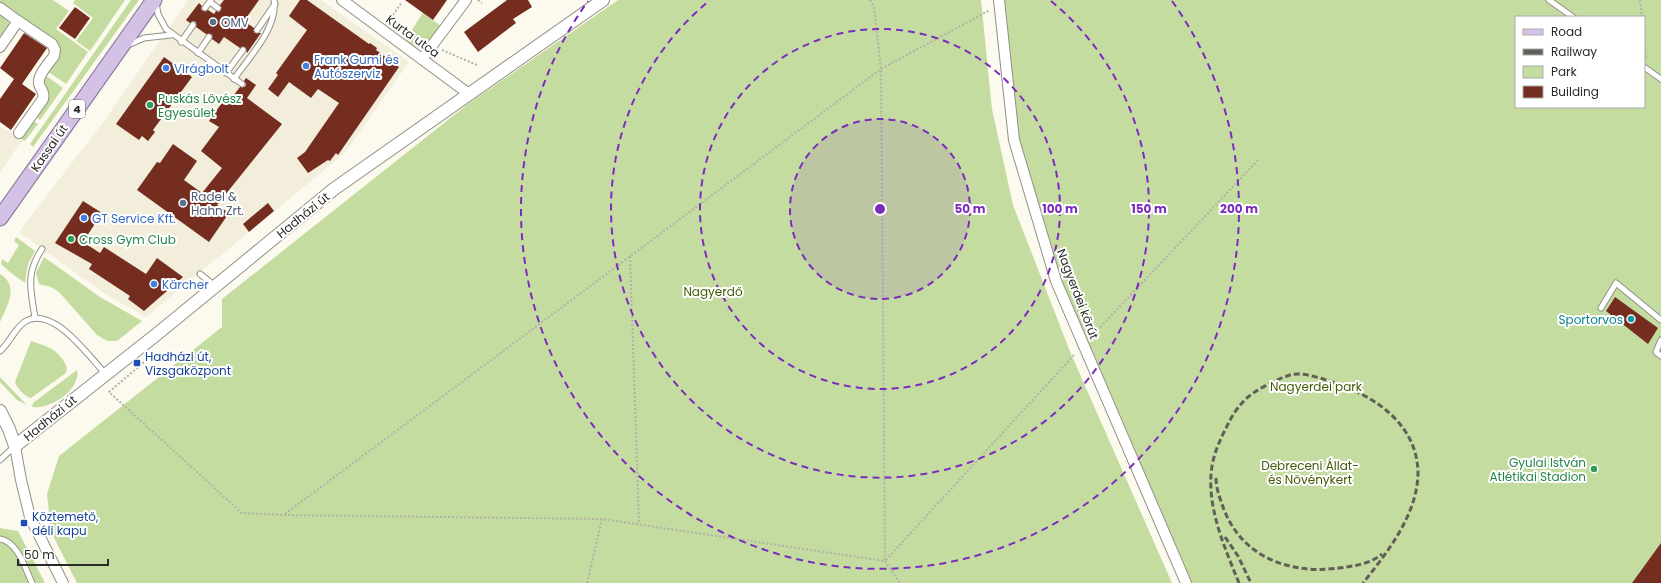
<svg xmlns="http://www.w3.org/2000/svg" width="1661" height="583" viewBox="0 0 1661 583" font-family="Poppins,sans-serif">
  <style>
    .built { fill: #f2eedb }
    .green { fill: #c5dca0; fill-rule: evenodd }
    .building { fill: #742d1f }
    .lines { fill: none; stroke-linecap: round; stroke-linejoin: round }
    .service-casing { stroke: #939086; stroke-width: 7 }
    .minor-casing { stroke: #939086; stroke-width: 12 }
    .tertiary-casing { stroke: #939086; stroke-width: 14 }
    .primary-casing { stroke: #857198; stroke-width: 17 }
    .path { stroke: #b2b1a8; stroke-width: 2; stroke-dasharray: 2 2; stroke-linecap: butt }
    .service { stroke: #fff; stroke-width: 5 }
    .minor { stroke: #fff; stroke-width: 10 }
    .tertiary { stroke: #fff; stroke-width: 12 }
    .primary { stroke: #d3c1e6; stroke-width: 15 }
    .rail { stroke: #615f59; stroke-width: 3; stroke-dasharray: 6 3; stroke-linecap: butt }
    .ring { fill: none; stroke: #7b2cbf; stroke-width: 2; stroke-dasharray: 7 5 }
    .service-dot { fill: #5c6f8a; stroke: #fff; stroke-width: 1.5 }
    .shop-dot { fill: #3f7fe0; stroke: #fff; stroke-width: 1.5 }
    .leisure-dot { fill: #2e9e5b; stroke: #fff; stroke-width: 1.5 }
    .culture-dot { fill: #0f9aa8; stroke: #fff; stroke-width: 1.5 }
    .transit-dot { fill: #1a4fb4; stroke: #fff; stroke-width: 1.5 }
    .labels { text-anchor: middle; dominant-baseline: central; stroke-width: 4; stroke-linejoin: round; paint-order: stroke }
    .shield { fill: #fff; stroke: #6a6966; stroke-width: 1 }
    .shield-label { font-size: 11px; font-weight: bold; fill: #2a2925 }
    .service-label { font-size: 12px; fill: #4e5e75; stroke: #fff; text-anchor: start }
    .street-label { font-size: 12px; fill: #2a2925; stroke: #fff }
    .shop-label { font-size: 12px; fill: #366cbe; stroke: #fff; text-anchor: start }
    .leisure-label { font-size: 12px; fill: #27864d; stroke: #fff; text-anchor: start }
    .park-label { font-size: 12px; fill: #455b06; stroke: #fff }
    .culture-label { font-size: 12px; fill: #0d838f; stroke: #fff; text-anchor: end }
    .transit-label { font-size: 12px; fill: #164399; stroke: #fff; text-anchor: start }
    .centre { fill: #7b2cbf; stroke: #fff; stroke-width: 2 }
    .ring-label { font-size: 12px; text-anchor: middle; font-weight: bold; fill: #7b2cbf; stroke: #fff; stroke-width: 4; stroke-linejoin: round; paint-order: stroke }
  </style>
  <rect width="100%" height="100%" fill="#fcfaee"/>
  <!-- built -->
  <g class="built">
    <path d="M188,0H321L409,62L345,153L146,317L105,294L19,232L106,118Z"/>
    <path d="M0,127L23,139L0,172Z"/>
  </g>
  <!-- green -->
  <g class="green">
    <path d="M0,0H53L69,11L56,29L88,52L66,84L47,71L57,55L0,4Z"/>
    <path d="M75,0H125L90,51L76,41L93,18L73,3Z"/>
    <path d="M131,0H139L33,147L30,144Z"/>
    <path d="M618,0H981L992,109L1013,205L1071,354L1172,583H77L51,532L47,494L59,456L222,327V299L468,104Z"/>
    <path d="M999,0H1661V583H1186L1056,281L1014,140ZM1516,17H1644V107H1516Z"/>
    <path d="M0,13L8,19L9,26L0,42Z"/>
    <path d="M423,13L441,26L427,46L418,48L405,40Z"/>
    <path d="M45,75L63,88L40,120L35,116Z"/>
    <path d="M32,120L38,124L25,141L19,138Z"/>
    <path d="M16,237L35,251L28,264L25,283L11,273L1,264L2,259L8,263L19,245L14,241Z"/>
    <path d="M44,257L100,297L142,321L117,341H107L97,335L59,292L51,287L39,284L36,273Z"/>
    <path d="M0,274C20,286 7,306 0,322Z"/>
    <path d="M31,341C37,343 44,345 50,348C57,352 70,364 66,373L31,398C25,397 17,388 15,382Z"/>
    <path d="M77,370C81,390 49,410 32,407L33,403Z"/>
    <path d="M0,377L27,405L17,400L0,382Z"/>
    <path d="M0,528L18,531L45,583H0Z"/>
  </g>
  <!-- building -->
  <g class="building">
    <path d="M224,0H259L244,21L254,28V33H261L247,53L245,47L240,48L224,37L219,44L212,39V34H206L196,27V22L193,21L190,23L186,20L199,3L202,6L201,9L203,11L208,10L214,14L216,11L219,12L221,10L220,5Z"/>
    <path d="M300,0H307L369,44L370,43L377,48L376,50L399,67L338,155L336,153L330,161L328,160L308,173L297,158L305,152L339,103L318,89L311,98L289,82L278,97L268,89L278,75L276,73L307,30L289,16Z"/>
    <path d="M405,0H447L433,20Z"/>
    <path d="M507,0H528L532,7L513,19L516,23L478,52L464,32Z"/>
    <path d="M75,7L90,18L75,39L59,28Z"/>
    <path d="M24,33L47,48L22,84L36,94L11,130L0,122V99L14,79L0,68Z"/>
    <path d="M164,57L192,77L153,130L155,132L148,141L142,136L139,140L116,124Z"/>
    <path d="M246,78L256,85L247,98L282,124L217,205L229,213L209,242L137,190L157,162L160,163L173,144L197,161L184,180L202,193L222,168L201,151L219,127L209,121L226,97L230,100L240,87H245L246,84L244,81Z"/>
    <path d="M83,201L102,213L83,242L100,253L104,247L146,274L157,258L183,277L144,311L128,299L130,296L89,269L92,264L55,243Z"/>
    <path d="M268,203L274,211L249,232L243,224Z"/>
    <path d="M1615,297L1658,328L1648,344L1606,311Z"/>
    <path d="M1661,543V583H1632Z"/>
  </g>
  <g class="lines">
    <!-- service casing -->
    <g class="service-casing">
      <g id="service">
        <path d="M1549,0L1573,17"/>
        <path d="M210,2L218,8"/>
        <path d="M156,3L158,14L166,29L242,84"/>
        <path d="M205,8L211,0"/>
        <path d="M257,30L275,4"/>
        <path d="M181,42L193,25"/>
        <path d="M128,45L144,38L171,35"/>
        <path d="M198,53L209,37"/>
        <path d="M1644,67L1661,79"/>
        <path d="M226,73L243,50"/>
        <path d="M234,79C249,57 278,28 274,0"/>
        <path d="M200,274L215,286"/>
        <path d="M1601,308L1616,283L1661,320"/>
        <path d="M35,318C31,291 25,274 42,249"/>
        <path d="M1661,340L1656,352L1661,356"/>
        <path d="M0,351C10,343 15,327 26,321C54,306 88,356 105,373"/>
        <path d="M0,460L15,446"/>
        <path d="M0,539C18,542 25,568 32,583"/>
      </g>
    </g>
    <!-- minor casing -->
    <g class="minor-casing">
      <g id="minor">
        <path d="M342,0L469,94"/>
        <path d="M999,0L1014,140L1056,281L1186,583"/>
        <path d="M0,8L18,21L0,47"/>
        <path d="M18,21L52,44L55,50L54,56C50,62 37,75 39,84C41,90 45,92 43,99L19,133"/>
        <path d="M422,59L466,0"/>
        <path d="M15,446L21,480L30,517L63,583"/>
      </g>
    </g>
    <!-- tertiary casing -->
    <g class="tertiary-casing">
      <path id="tertiary" d="M0,411L9,429L15,446L157,334L334,189L603,0"/>
    </g>
    <!-- primary casing -->
    <g class="primary-casing">
      <path id="primary" d="M0,218L154,0"/>
    </g>
    <!-- path -->
    <g class="path">
      <path d="M478,0L482,3"/>
      <path d="M870,0L874,7L881,69L885,561"/>
      <path d="M1640,0L1642,17"/>
      <path d="M393,15L402,2"/>
      <path d="M410,31L424,40"/>
      <path d="M1644,40L1646,60"/>
      <path d="M442,50L477,65"/>
      <path d="M630,256L639,524"/>
      <path d="M1092,336L1258,160"/>
      <path d="M150,357L109,392L242,513L284,515L602,519L885,561L900,583"/>
      <path d="M285,514L881,69L990,10"/>
      <path d="M886,560L1075,354"/>
      <path d="M587,583L602,519"/>
    </g>
    <!-- service -->
    <use href="#service" class="service"/>
    <!-- minor -->
    <use href="#minor" class="minor"/>
    <!-- tertiary -->
    <use href="#tertiary" class="tertiary"/>
    <!-- primary -->
    <use href="#primary" class="primary"/>
    <!-- rail -->
    <g class="rail">
      <path d="M1216,478C1216,487 1219,496 1222,504C1239,556 1288,575 1339,568C1354,566 1370,564 1382,554"/>
      <path d="M1225,537L1238,556L1251,583"/>
      <path d="M1239,583C1224,546 1204,502 1213,461C1216,448 1222,436 1228,424C1232,416 1237,408 1243,402C1252,391 1277,379 1290,375C1302,372 1317,377 1329,381C1372,394 1418,423 1418,474C1417,515 1387,553 1363,583"/>
    </g>
  </g>
  <!-- distance rings -->
  <circle cx="880" cy="209" r="90" fill="#7b2cbf" fill-opacity=".12"/>
  <g class="ring">
    <circle cx="880" cy="209" r="90"/>
    <circle cx="880" cy="209" r="180"/>
    <path d="M1051 1A269 269 0 1 1 709 1"/>
    <path d="M1172 1A359 359 0 1 1 588 1"/>
  </g>
  <!-- markers -->
  <g class="service-dot">
    <circle cx="213" cy="22" r="4"/>
    <circle cx="183" cy="203" r="4"/>
  </g>
  <g class="shop-dot">
    <circle cx="306" cy="66" r="4"/>
    <circle cx="166" cy="68" r="4"/>
    <circle cx="84" cy="218" r="4"/>
    <circle cx="154" cy="284" r="4"/>
  </g>
  <g class="leisure-dot">
    <circle cx="150" cy="105" r="4"/>
    <circle cx="71" cy="239" r="4"/>
    <circle cx="1594" cy="469" r="4"/>
  </g>
  <circle class="culture-dot" cx="1631" cy="319" r="4"/>
  <g class="transit-dot">
    <rect x="133" y="359" width="8" height="8" rx="2"/>
    <rect x="20" y="519" width="8" height="8" rx="2"/>
  </g>
  <g class="labels">
    <!-- shield labels -->
    <rect class="shield" x="69" y="100" width="16" height="18" rx="3"/>
    <g class="shield-label">
      <text x="77" y="109">4</text>
    </g>
    <!-- service labels -->
    <g class="service-label">
      <text x="221" y="22">OMV</text>
      <text x="191" y="196">Radel &amp;<tspan x="191" dy="14">Hahn Zrt.</tspan></text>
    </g>
    <!-- street labels -->
    <g class="street-label">
      <text transform="translate(413 36) rotate(36)">Kurta utca</text>
      <text transform="translate(49 148) rotate(-55)">Kassai út</text>
      <text transform="translate(303 215) rotate(-39)">Hadházi út</text>
      <text transform="translate(1078 294) rotate(69)">Nagyerdei körút</text>
      <text transform="translate(50 418) rotate(-39)">Hadházi út</text>
    </g>
    <!-- shop labels -->
    <g class="shop-label">
      <text x="314" y="59">Frank Gumi és<tspan x="314" dy="14">Autószerviz</tspan></text>
      <text x="174" y="68">Virágbolt</text>
      <text x="92" y="218">GT Service Kft.</text>
      <text x="162" y="284">Kärcher</text>
    </g>
    <!-- leisure labels -->
    <g class="leisure-label">
      <text x="158" y="98">Puskás Lövész<tspan x="158" dy="14">Egyesület</tspan></text>
      <text x="79" y="239">Cross Gym Club</text>
      <text x="1586" y="462" text-anchor="end">Gyulai István<tspan x="1586" dy="14">Atlétikai Stadion</tspan></text>
    </g>
    <!-- park labels -->
    <g class="park-label">
      <text x="713" y="291">Nagyerdő</text>
      <text x="1316" y="386">Nagyerdei park</text>
      <text x="1310" y="465">Debreceni Állat-<tspan x="1310" dy="14">és Növénykert</tspan></text>
    </g>
    <!-- culture labels -->
    <g class="culture-label">
      <text x="1623" y="319">Sportorvos</text>
    </g>
    <!-- transit labels -->
    <g class="transit-label">
      <text x="145" y="356">Hadházi út,<tspan x="145" dy="14">Vizsgaközpont</tspan></text>
      <text x="32" y="516">Köztemető,<tspan x="32" dy="14">déli kapu</tspan></text>
    </g>
  </g>
  <circle cx="880" cy="209" r="6" class="centre"/>
  <g class="ring-label">
    <text x="970" y="213">50 m</text>
    <text x="1060" y="213">100 m</text>
    <text x="1149" y="213">150 m</text>
    <text x="1239" y="213">200 m</text>
  </g>
  <!-- legend -->
  <rect x="1515" y="16" width="130" height="92" fill="#ffffff" stroke="#aaa9a8"/>
  <rect x="1523" y="29" width="20" height="6" fill="#d3c1e6" stroke="#aaa9a8"/>
  <text x="1551" y="36" font-size="12" fill="#2a2925">Road</text>
  <rect x="1523" y="49" width="20" height="6" fill="#615f59" stroke="#aaa9a8"/>
  <text x="1551" y="56" font-size="12" fill="#2a2925">Railway</text>
  <rect x="1523" y="66" width="20" height="12" fill="#c5dca0" stroke="#aaa9a8"/>
  <text x="1551" y="76" font-size="12" fill="#2a2925">Park</text>
  <rect x="1523" y="86" width="20" height="12" fill="#742d1f" stroke="#aaa9a8"/>
  <text x="1551" y="96" font-size="12" fill="#2a2925">Building</text>
  <!-- scale -->
  <path d="M18 559v6h90v-6" fill="none" stroke="#2a2925" stroke-width="2"/>
  <text x="24" y="559" font-size="12" fill="#2a2925" stroke="#ffffff" stroke-width="3" paint-order="stroke">50 m</text>
</svg>
